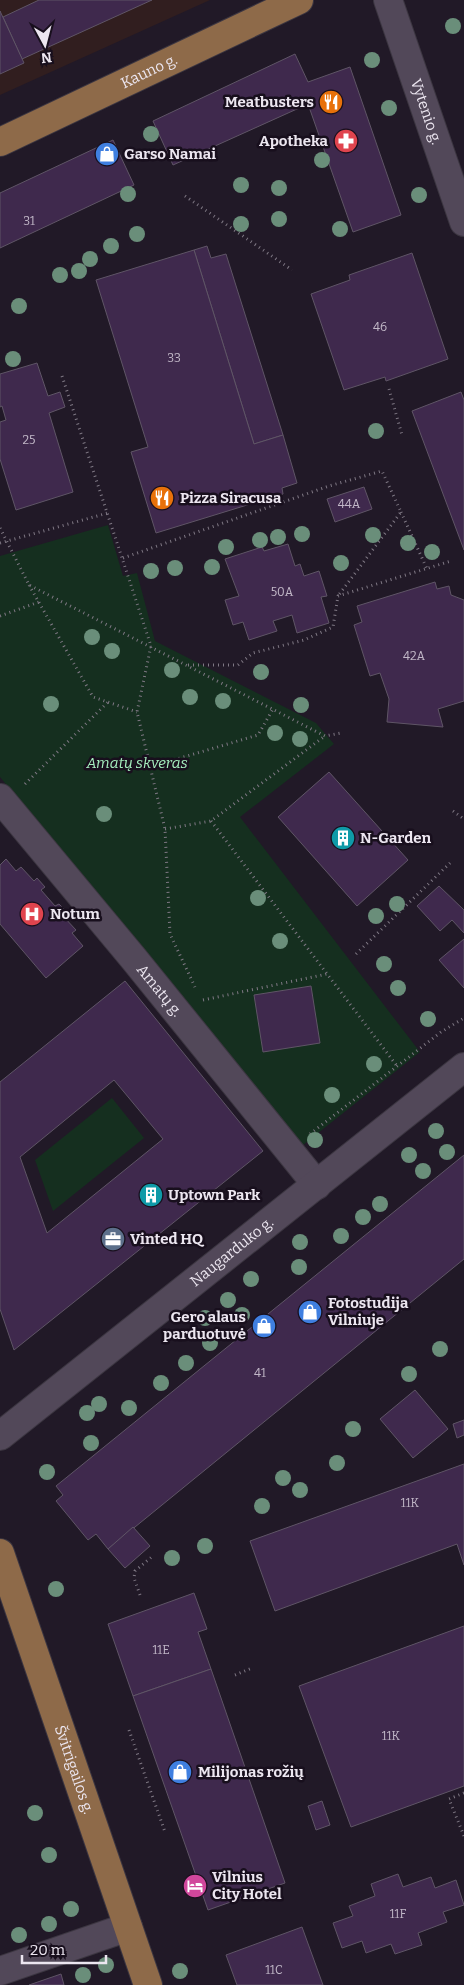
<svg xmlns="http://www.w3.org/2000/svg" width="464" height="1985" viewBox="0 0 464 1985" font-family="Bitter,serif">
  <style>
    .industrial { fill: #311e1f }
    .green { fill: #152f1f }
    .building { fill: #3f294d; stroke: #5f5566; fill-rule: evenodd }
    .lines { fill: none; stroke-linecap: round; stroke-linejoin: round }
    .street-casing { stroke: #3c3641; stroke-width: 30 }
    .secondary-casing { stroke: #3c3641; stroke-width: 30 }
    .primary-casing { stroke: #3c3641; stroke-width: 30 }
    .path { stroke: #7f7884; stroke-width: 3; stroke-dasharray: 1 4; stroke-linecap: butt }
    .street { stroke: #524859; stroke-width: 28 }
    .secondary { stroke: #524859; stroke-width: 28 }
    .primary { stroke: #8e6a49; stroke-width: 28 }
    .tree { fill: #6a8e7a }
    .labels { text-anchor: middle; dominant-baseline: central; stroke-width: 5; stroke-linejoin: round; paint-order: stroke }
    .number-label { font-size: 12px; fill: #c1b7c7 }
    .street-label { font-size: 15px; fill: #ece6f0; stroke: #180f1d }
    .poi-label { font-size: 15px; font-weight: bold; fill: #ece6f0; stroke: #180f1d; text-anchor: start }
    .park-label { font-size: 15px; font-style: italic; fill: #a5eebe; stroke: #180f1d }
  </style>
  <rect width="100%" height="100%" fill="#211927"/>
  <!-- industrial -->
  <path class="industrial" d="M0,0H210L0,95Z"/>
  <!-- green -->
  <g class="green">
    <path d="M108,525L123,576L137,573L155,641L316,723L334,744L240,817L420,1052L303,1145L0,777V556Z"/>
    <path d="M112,1098L144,1138L53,1211L35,1160Z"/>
  </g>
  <!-- building -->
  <g class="building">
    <path d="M39,0H152L22,59L3,17Z"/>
    <path d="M0,11L24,63L0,74Z"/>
    <path d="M295,54L308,82L350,67L401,215L353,232L308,104L173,165L153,121Z"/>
    <path d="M113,140L134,185L0,248V193Z"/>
    <path d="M207,246L211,258L226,254L283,435L254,444L194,250Z"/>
    <path d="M194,250L254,444L283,435L297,483L282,488L283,494L156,533L131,452L148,447L96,280Z"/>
    <path d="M412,253L448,359L386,381L385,377L344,390L311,294L350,280L349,275Z"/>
    <path d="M37,363L48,396L60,392L65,407L49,413L73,492L16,510L0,459V422L6,420L2,406L0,407V374Z"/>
    <path d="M461,392L464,400V550L412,411Z"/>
    <path d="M364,487L372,509L335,522L327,499Z"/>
    <path d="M288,544L295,566L300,564L304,576L319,571L327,596L321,597L329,623L297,633L292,615L273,621L277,631L249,640L243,622L233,625L225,600L239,596L225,559L262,547L264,551Z"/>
    <path d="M435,582L437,589L449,586L451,595L464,600V701L438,709L443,727L387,722L389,699L380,673L370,676L354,625L362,622L357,606Z"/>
    <path d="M329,772L408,860L357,906L278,817Z"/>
    <path d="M6,859L16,871L21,867L34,881L37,878L45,887L41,890L55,906L59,904L68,913L63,916L76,930L72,933L83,946L46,978L0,924V865Z"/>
    <path d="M439,886L464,910V933L452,920L440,931L417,906Z"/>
    <path d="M464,939V988L439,960Z"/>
    <path d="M125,981L263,1151L14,1350L0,1309V1082ZM114,1080L163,1139L47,1233L20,1157Z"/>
    <path d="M311,986L320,1043L263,1052L254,995Z"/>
    <path d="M464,1155V1259L108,1549L96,1534L88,1540L56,1501L63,1495L56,1486Z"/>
    <path d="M415,1390L448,1429L413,1458L380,1419Z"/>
    <path d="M464,1420V1435L457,1438L453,1424Z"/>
    <path d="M464,1464V1565L457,1544L275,1611L250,1541Z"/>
    <path d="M133,1527L150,1546L125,1568L108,1549Z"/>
    <path d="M194,1593L207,1629L198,1632L211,1669L133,1696L108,1624Z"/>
    <path d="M464,1626V1786L351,1827L299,1686Z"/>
    <path d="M211,1669L285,1883L208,1910L133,1696Z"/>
    <path d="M322,1801L330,1825L316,1830L308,1806Z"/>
    <path d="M398,1874L403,1887L431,1877L435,1888L456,1880L464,1905L443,1912L447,1922L418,1933L422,1945L395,1954L391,1944L366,1953L362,1941L342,1948L333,1923L353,1916L349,1906L375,1896L371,1884Z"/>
    <path d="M302,1927L323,1985H237L226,1955Z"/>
    <path d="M61,1974L64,1985H29Z"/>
  </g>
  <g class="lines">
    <!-- street casing -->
    <g class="street-casing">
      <g id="street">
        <path id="s1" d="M388,0L464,222"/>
        <path id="s2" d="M0,798L134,959L317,1185"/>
        <path d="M0,1971L128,1927"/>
      </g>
    </g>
    <!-- secondary casing -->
    <g class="secondary-casing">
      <g id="secondary">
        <path id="s3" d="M0,1436L464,1067"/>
      </g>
    </g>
    <!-- primary casing -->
    <g class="primary-casing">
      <g id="primary">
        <path id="s4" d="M0,142L299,0"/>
        <path id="s5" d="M0,1553L148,1985"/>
      </g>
    </g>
    <!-- path -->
    <g class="path">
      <path d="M185,196L292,270"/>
      <path d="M62,376L151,646L137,712L165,829L170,934L195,987"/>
      <path d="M389,389L402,435"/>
      <path d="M401,512L427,569"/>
      <path d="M0,528L29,585L325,736L341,733"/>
      <path d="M0,543L108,513"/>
      <path d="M123,558L329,486L382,471L401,512L338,596"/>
      <path d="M29,585L93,697L137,712"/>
      <path d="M0,616L39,602"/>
      <path d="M188,665H238L253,653L304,640L333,627L338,596L451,561"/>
      <path d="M150,767L258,735L273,709"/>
      <path d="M25,784L108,702"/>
      <path d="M453,811L464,819"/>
      <path d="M211,821L397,1066"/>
      <path d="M165,829L211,821L325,736"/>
      <path d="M356,954L450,863"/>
      <path d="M203,1000L327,974"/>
      <path d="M310,1134L441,1032L464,1018"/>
      <path d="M140,1595L134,1578L135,1571L154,1555"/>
      <path d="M235,1675L252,1668"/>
      <path d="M129,1730L165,1832"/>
      <path d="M464,1793L449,1799L464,1836"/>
    </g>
    <!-- street -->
    <use href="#street" class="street"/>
    <!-- secondary -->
    <use href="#secondary" class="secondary"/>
    <!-- primary -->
    <use href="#primary" class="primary"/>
  </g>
  <!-- trees -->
  <g class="tree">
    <circle cx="453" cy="26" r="8"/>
    <circle cx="372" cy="60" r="8"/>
    <circle cx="389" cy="108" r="8"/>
    <circle cx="151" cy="134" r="8"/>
    <circle cx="322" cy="160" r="8"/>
    <circle cx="241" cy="185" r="8"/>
    <circle cx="279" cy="188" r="8"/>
    <circle cx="128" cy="194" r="8"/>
    <circle cx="419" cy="195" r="8"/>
    <circle cx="279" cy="219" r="8"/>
    <circle cx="241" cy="224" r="8"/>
    <circle cx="340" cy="229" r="8"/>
    <circle cx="137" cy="234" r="8"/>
    <circle cx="111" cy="246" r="8"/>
    <circle cx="90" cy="259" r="8"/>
    <circle cx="79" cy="271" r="8"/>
    <circle cx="60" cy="275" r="8"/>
    <circle cx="19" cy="306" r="8"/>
    <circle cx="13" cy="359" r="8"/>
    <circle cx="376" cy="431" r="8"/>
    <circle cx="302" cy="534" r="8"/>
    <circle cx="373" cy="535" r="8"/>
    <circle cx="278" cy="537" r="8"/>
    <circle cx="260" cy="540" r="8"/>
    <circle cx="408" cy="543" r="8"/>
    <circle cx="226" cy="547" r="8"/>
    <circle cx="432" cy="552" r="8"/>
    <circle cx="341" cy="563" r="8"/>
    <circle cx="212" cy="567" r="8"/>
    <circle cx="175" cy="568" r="8"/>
    <circle cx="151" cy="571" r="8"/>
    <circle cx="92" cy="637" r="8"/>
    <circle cx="112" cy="651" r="8"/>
    <circle cx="172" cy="670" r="8"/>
    <circle cx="261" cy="672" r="8"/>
    <circle cx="190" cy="697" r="8"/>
    <circle cx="223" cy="701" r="8"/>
    <circle cx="51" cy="704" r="8"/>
    <circle cx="301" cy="705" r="8"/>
    <circle cx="275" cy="733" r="8"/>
    <circle cx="300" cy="739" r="8"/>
    <circle cx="104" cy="814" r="8"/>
    <circle cx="258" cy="898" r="8"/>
    <circle cx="397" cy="904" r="8"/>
    <circle cx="376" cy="916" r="8"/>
    <circle cx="280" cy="941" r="8"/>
    <circle cx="384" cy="964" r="8"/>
    <circle cx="398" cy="988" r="8"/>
    <circle cx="428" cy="1019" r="8"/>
    <circle cx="374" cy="1064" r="8"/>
    <circle cx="332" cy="1095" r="8"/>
    <circle cx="436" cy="1131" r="8"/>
    <circle cx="315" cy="1140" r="8"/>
    <circle cx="447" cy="1152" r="8"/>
    <circle cx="409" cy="1155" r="8"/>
    <circle cx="423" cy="1171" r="8"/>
    <circle cx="380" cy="1204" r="8"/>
    <circle cx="363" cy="1217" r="8"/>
    <circle cx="341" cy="1236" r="8"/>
    <circle cx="300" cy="1242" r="8"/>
    <circle cx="299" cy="1267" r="8"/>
    <circle cx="251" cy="1279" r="8"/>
    <circle cx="228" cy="1300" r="8"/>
    <circle cx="242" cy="1315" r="8"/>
    <circle cx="205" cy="1318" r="8"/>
    <circle cx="210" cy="1343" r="8"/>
    <circle cx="440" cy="1349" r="8"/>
    <circle cx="186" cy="1363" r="8"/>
    <circle cx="409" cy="1374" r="8"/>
    <circle cx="161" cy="1383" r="8"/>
    <circle cx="99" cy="1404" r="8"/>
    <circle cx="129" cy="1408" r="8"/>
    <circle cx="87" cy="1413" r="8"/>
    <circle cx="353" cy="1429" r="8"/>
    <circle cx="91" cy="1443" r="8"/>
    <circle cx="337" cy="1463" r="8"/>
    <circle cx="47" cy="1472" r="8"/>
    <circle cx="283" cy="1478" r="8"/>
    <circle cx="300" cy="1490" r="8"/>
    <circle cx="262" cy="1506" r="8"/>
    <circle cx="205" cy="1546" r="8"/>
    <circle cx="172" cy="1558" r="8"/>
    <circle cx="56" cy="1589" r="8"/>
    <circle cx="35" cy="1813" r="8"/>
    <circle cx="49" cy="1855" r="8"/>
    <circle cx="71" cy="1909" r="8"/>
    <circle cx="49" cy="1924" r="8"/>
    <circle cx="19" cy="1935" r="8"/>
    <circle cx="106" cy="1965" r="8"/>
    <circle cx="180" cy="1971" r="8"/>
    <circle cx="83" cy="1975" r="8"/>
  </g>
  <!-- icons -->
  <defs>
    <g id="restaurant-disc" transform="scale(1.25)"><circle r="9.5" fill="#e8710a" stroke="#180f1d"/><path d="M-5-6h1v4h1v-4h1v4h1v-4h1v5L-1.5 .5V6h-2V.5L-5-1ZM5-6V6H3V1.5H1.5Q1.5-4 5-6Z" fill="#fff"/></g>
    <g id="pharmacy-disc" transform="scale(1.25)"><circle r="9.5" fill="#e0444e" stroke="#180f1d"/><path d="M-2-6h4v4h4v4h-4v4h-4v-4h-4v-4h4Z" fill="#fff"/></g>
    <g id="shop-disc" transform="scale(1.25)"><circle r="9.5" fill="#3f7fe0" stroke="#180f1d"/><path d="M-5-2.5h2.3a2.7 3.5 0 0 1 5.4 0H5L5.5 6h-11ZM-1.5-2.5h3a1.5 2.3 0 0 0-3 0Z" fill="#fff"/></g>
    <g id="building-disc" transform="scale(1.25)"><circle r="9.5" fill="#0f9aa8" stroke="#180f1d"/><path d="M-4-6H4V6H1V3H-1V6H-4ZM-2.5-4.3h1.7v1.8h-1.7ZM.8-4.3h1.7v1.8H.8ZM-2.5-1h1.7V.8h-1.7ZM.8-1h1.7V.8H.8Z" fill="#fff"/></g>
    <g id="hospital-disc" transform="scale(1.25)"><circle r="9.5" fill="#e0444e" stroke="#180f1d"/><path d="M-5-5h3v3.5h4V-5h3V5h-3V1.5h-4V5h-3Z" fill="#fff"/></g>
    <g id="office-disc" transform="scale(1.25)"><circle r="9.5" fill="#5c6f8a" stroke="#180f1d"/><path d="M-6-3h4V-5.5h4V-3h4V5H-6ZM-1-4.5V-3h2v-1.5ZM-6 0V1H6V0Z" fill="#fff"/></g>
    <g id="hotel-disc" transform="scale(1.25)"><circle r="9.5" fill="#d1479c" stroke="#180f1d"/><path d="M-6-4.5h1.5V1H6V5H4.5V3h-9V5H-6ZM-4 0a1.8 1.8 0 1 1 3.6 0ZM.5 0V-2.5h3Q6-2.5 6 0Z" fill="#fff"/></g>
  </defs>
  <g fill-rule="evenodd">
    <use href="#restaurant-disc" x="331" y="102"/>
    <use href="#pharmacy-disc" x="346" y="141"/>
    <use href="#shop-disc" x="107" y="154"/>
    <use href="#restaurant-disc" x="162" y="498"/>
    <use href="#building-disc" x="343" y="838"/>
    <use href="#hospital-disc" x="32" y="914"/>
    <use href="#building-disc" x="151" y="1195"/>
    <use href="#office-disc" x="113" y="1239"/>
    <use href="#shop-disc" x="310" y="1312"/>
    <use href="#shop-disc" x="264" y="1326"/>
    <use href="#shop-disc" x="180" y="1772"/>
    <use href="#hotel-disc" x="195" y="1886"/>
  </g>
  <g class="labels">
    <!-- number labels -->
    <g class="number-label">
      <text x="29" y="221">31</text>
      <text x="380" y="327">46</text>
      <text x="174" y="358">33</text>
      <text x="29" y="440">25</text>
      <text x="349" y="504">44A</text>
      <text x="282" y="592">50A</text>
      <text x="414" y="656">42A</text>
      <text x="260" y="1373">41</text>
      <text x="410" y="1503">11K</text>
      <text x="161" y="1650">11E</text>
      <text x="391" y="1736">11K</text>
      <text x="398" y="1914">11F</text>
      <text x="274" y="1970">11C</text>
    </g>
    <!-- street labels -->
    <g class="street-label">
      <text stroke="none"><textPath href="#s4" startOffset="165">Kauno g.</textPath></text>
      <text stroke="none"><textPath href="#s1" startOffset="118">Vytenio g.</textPath></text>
      <text stroke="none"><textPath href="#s2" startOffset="250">Amatų g.</textPath></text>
      <text stroke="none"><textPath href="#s3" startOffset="296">Naugarduko g.</textPath></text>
      <text stroke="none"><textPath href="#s5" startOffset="229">Švitrigailos g.</textPath></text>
    </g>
    <!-- poi labels -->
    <g class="poi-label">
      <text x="314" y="102" text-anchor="end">Meatbusters</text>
      <text x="328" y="141" text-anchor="end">Apotheka</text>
      <text x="124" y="154">Garso Namai</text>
      <text x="180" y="498">Pizza Siracusa</text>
      <text x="360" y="838">N-Garden</text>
      <text x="50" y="914">Notum</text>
      <text x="168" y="1195">Uptown Park</text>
      <text x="130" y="1239">Vinted HQ</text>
      <text x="328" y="1303">Fotostudija<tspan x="328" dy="17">Vilniuje</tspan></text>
      <text x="246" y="1317" text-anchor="end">Gero alaus<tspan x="246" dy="17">parduotuvė</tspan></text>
      <text x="198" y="1772">Milijonas rožių</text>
      <text x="212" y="1877">Vilnius<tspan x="212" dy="17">City Hotel</tspan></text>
    </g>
    <!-- park labels -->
    <g class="park-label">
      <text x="137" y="763">Amatų skveras</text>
    </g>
  </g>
  <!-- north arrow -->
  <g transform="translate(45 45) rotate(173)" stroke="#180f1d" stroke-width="4" paint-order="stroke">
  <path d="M0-4L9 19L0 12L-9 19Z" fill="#ece6f0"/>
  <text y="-8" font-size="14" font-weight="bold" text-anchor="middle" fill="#ece6f0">N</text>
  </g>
  <!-- scale -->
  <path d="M22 1955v8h84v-8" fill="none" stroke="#ece6f0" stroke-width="2.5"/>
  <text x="30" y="1955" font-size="15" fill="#ece6f0" stroke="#180f1d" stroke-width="4" paint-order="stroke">20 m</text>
</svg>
